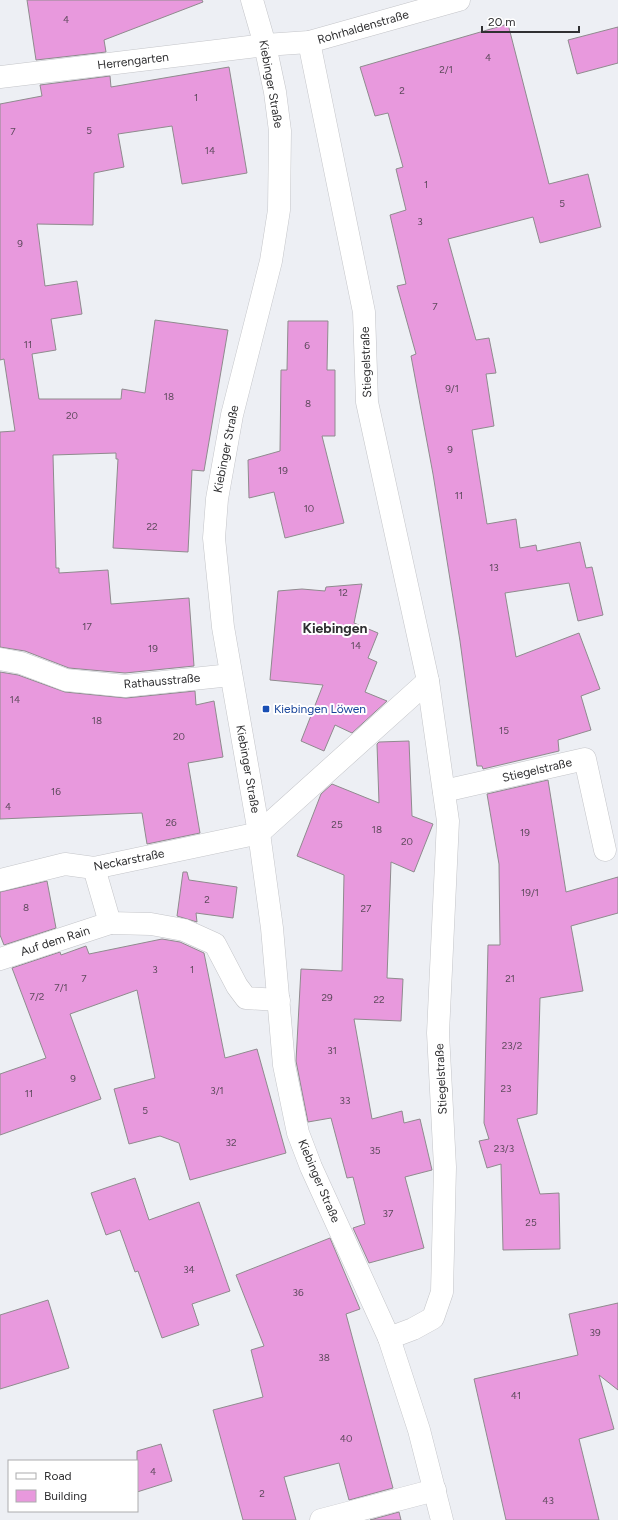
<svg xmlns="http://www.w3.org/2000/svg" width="618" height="1520" viewBox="0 0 618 1520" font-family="Figtree,sans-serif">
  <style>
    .building { fill: #e899dd; stroke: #8f8b8e }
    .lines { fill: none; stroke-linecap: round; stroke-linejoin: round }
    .minor-casing { stroke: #c4c5c9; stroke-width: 23 }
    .minor { stroke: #fff; stroke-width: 22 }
    .transit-dot { fill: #1a4fb4; stroke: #fff; stroke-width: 1.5 }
    .labels { text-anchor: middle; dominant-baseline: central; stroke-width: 4; stroke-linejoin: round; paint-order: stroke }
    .number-label { font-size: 10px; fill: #5e4a5d }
    .street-label { font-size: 12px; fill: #303032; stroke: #fff }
    .transit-label { font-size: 12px; fill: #164399; stroke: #fff; text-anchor: start }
    .quarter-label { font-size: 14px; font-weight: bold; fill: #303032; stroke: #fff }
  </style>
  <rect width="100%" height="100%" fill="#edeff4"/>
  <!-- building -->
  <g class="building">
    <path d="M27,0H202L203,2L104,40L106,52L36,60Z"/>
    <path d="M508,24L549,184L588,174L601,227L540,243L533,217L448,239L476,340L489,338L496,373L486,374L494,426L472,430L487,524L516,519L520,548L536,545L537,551L580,542L586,568L592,567L603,615L578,621L569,583L505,593L516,657L579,633L600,689L581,696L591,730L558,740L559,751L483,769L482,766H477L460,641L433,474L411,356L416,354L397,286L406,284L390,215L406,210L396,169L403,167L388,113L375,116L360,67Z"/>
    <path d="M618,27V63L577,74L568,40Z"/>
    <path d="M229,67L247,173L182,184L172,126L118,134L124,167L94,173L93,225L37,224L45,286L77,281L82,314L51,319L56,350L32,354L39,399H121L122,389L145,393L155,320L228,330L204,471L192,470L188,552L113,548L118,459H116V453L53,455L56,568H59V573L108,570L111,604L189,598L194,666L125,673L69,668L25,651L0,647V432L15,431L4,359L0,360V104L42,96L40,85L110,76L111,87Z"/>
    <path d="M288,321H328L327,370H335V436H322L344,523L285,538L274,492L249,498L248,460L280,451L281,370H287Z"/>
    <path d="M362,584L354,623L378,633L368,658L377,662L365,692L387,701L352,733L335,725L324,751L301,741L323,685L270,680L278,591L302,589L325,591L326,587Z"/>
    <path d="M0,672L18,675L65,692L126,698L195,691L196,705L214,701L223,757L188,763L200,833L147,844L142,813L0,819Z"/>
    <path d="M409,741L412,816L433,824L414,872L391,862L387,978L403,979L401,1021L354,1019L372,1119L402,1111L404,1123L420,1119L432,1170L405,1177L424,1248L369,1263L353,1228L365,1224L353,1177L347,1178L331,1118L308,1122L296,1061L301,969L342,971L344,875L297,856L321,794L332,784L379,803L377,744L379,742Z"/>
    <path d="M548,780L566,892L618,877V913L571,926L583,991L540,998L537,1114L517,1119L540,1194L559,1193L560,1249L503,1250L501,1164L487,1168L479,1141L489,1139L484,1123L488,945H500L499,864L487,794Z"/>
    <path d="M183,872H187L189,880L237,887L233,918L196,913L197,922L177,916Z"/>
    <path d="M47,881L56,928L4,945L0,935V892Z"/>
    <path d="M162,939L180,942L204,953L225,1058L257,1049L286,1153L190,1180L179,1143L160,1136L129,1144L114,1089L155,1078L137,990L70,1014L101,1099L0,1135V1074L46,1058L12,968L60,952L61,955L86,946L89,954Z"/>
    <path d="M135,1178L149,1220L199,1202L230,1291L192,1304L199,1325L162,1338L138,1271L135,1272L120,1230L106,1235L91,1193Z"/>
    <path d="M330,1238L360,1309L346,1314L393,1488L349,1500L339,1463L284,1477L296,1520H243L213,1410L263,1397L251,1350L264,1346L236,1275Z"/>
    <path d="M48,1300L69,1368L0,1389V1315Z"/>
    <path d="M618,1303V1390L599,1375L614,1429L579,1439L599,1520H506L474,1379L578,1355L569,1314Z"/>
    <path d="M161,1444L172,1481L137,1492V1451Z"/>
    <path d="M399,1512L401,1520H370Z"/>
  </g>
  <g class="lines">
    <!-- minor casing -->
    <g class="minor-casing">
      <g id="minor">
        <path d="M252,0L265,45L275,92L280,131L279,210L271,261L232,415L217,499L214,538L223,627L259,833L272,928L284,1065L298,1133L311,1167L389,1338L419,1430L442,1520"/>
        <path d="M309,42L364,312L367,402L428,681L448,821L438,1033L445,1167L442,1292L433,1318L413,1329L389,1338"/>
        <path d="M0,77L265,45L309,42L459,0"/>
        <path d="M0,659L21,663L66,680L125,686L231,675"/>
        <path d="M444,791L585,759L605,850"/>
        <path d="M94,868L110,923L151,924L184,930L215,944L237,986L246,998L279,1000"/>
        <path d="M0,880L65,864L94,868L259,833L428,681"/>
        <path d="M0,959L110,923"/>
        <path d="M321,1520L435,1490"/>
      </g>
    </g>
    <!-- minor -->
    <use href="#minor" class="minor"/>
  </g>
  <!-- markers -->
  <rect class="transit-dot" x="262" y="705" width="8" height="8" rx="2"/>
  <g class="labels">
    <!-- number labels -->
    <g class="number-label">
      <text x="66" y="19">4</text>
      <text x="488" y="57">4</text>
      <text x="446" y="69">2/1</text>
      <text x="402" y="90">2</text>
      <text x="196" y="97">1</text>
      <text x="89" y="130">5</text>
      <text x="13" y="131">7</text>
      <text x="210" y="150">14</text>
      <text x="426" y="184">1</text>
      <text x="562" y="203">5</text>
      <text x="420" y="221">3</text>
      <text x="20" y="243">9</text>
      <text x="435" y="306">7</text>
      <text x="28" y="344">11</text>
      <text x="307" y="345">6</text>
      <text x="452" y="388">9/1</text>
      <text x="169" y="396">18</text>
      <text x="308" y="403">8</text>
      <text x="72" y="415">20</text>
      <text x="450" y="449">9</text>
      <text x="283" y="470">19</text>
      <text x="459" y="495">11</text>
      <text x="309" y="508">10</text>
      <text x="152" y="526">22</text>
      <text x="494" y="567">13</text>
      <text x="343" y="592">12</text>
      <text x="87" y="626">17</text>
      <text x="356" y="645">14</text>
      <text x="153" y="648">19</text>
      <text x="15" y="699">14</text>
      <text x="97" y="720">18</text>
      <text x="504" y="730">15</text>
      <text x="179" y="736">20</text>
      <text x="56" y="791">16</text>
      <text x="8" y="806">4</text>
      <text x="171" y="822">26</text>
      <text x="337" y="824">25</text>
      <text x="377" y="829">18</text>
      <text x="525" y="832">19</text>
      <text x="407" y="841">20</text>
      <text x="530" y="892">19/1</text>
      <text x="207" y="899">2</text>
      <text x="26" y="907">8</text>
      <text x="366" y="908">27</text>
      <text x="155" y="969">3</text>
      <text x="192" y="969">1</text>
      <text x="84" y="978">7</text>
      <text x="510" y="978">21</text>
      <text x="61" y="987">7/1</text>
      <text x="37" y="996">7/2</text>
      <text x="327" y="997">29</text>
      <text x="379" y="999">22</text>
      <text x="512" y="1045">23/2</text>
      <text x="332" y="1050">31</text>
      <text x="73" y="1078">9</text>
      <text x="506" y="1088">23</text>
      <text x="217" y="1090">3/1</text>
      <text x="29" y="1093">11</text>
      <text x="345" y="1100">33</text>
      <text x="145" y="1110">5</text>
      <text x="231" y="1142">32</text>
      <text x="504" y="1148">23/3</text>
      <text x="375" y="1150">35</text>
      <text x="388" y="1213">37</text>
      <text x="531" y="1222">25</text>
      <text x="189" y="1269">34</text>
      <text x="298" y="1292">36</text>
      <text x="595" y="1332">39</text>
      <text x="324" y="1357">38</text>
      <text x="516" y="1395">41</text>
      <text x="346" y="1438">40</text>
      <text x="153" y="1471">4</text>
      <text x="262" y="1493">2</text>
      <text x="548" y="1500">43</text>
    </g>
    <!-- street labels -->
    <g class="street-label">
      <text transform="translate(363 27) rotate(-16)">Rohrhaldenstraße</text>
      <text transform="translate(133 61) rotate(-7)">Herrengarten</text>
      <text transform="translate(271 84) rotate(80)">Kiebinger Straße</text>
      <text transform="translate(366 362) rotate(-92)">Stiegelstraße</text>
      <text transform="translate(226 449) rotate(-79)">Kiebinger Straße</text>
      <text transform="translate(162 681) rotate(-5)">Rathausstraße</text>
      <text transform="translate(248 769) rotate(80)">Kiebinger Straße</text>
      <text transform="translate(537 770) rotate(-13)">Stiegelstraße</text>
      <text transform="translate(129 860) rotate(-11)">Neckarstraße</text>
      <text transform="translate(55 941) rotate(-18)">Auf dem Rain</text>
      <text transform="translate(441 1079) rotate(-93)">Stiegelstraße</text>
      <text transform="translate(319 1181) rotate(67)">Kiebinger Straße</text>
    </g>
    <!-- transit labels -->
    <g class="transit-label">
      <text x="274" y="709">Kiebingen Löwen</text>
    </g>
    <!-- quarter labels -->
    <g class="quarter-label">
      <text x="335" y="628">Kiebingen</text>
    </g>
  </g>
  <!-- legend -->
  <rect x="8" y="1460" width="130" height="52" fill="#ffffff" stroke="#acacad"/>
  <rect x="16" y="1473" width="20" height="6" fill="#ffffff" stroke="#acacad"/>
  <text x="44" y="1480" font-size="12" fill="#303032">Road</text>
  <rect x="16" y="1490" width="20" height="12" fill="#e899dd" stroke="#acacad"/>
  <text x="44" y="1500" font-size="12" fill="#303032">Building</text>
  <!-- scale -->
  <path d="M482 26v6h97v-6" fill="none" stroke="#303032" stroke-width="2"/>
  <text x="488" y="26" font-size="12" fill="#303032" stroke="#ffffff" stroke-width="3" paint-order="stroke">20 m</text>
</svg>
